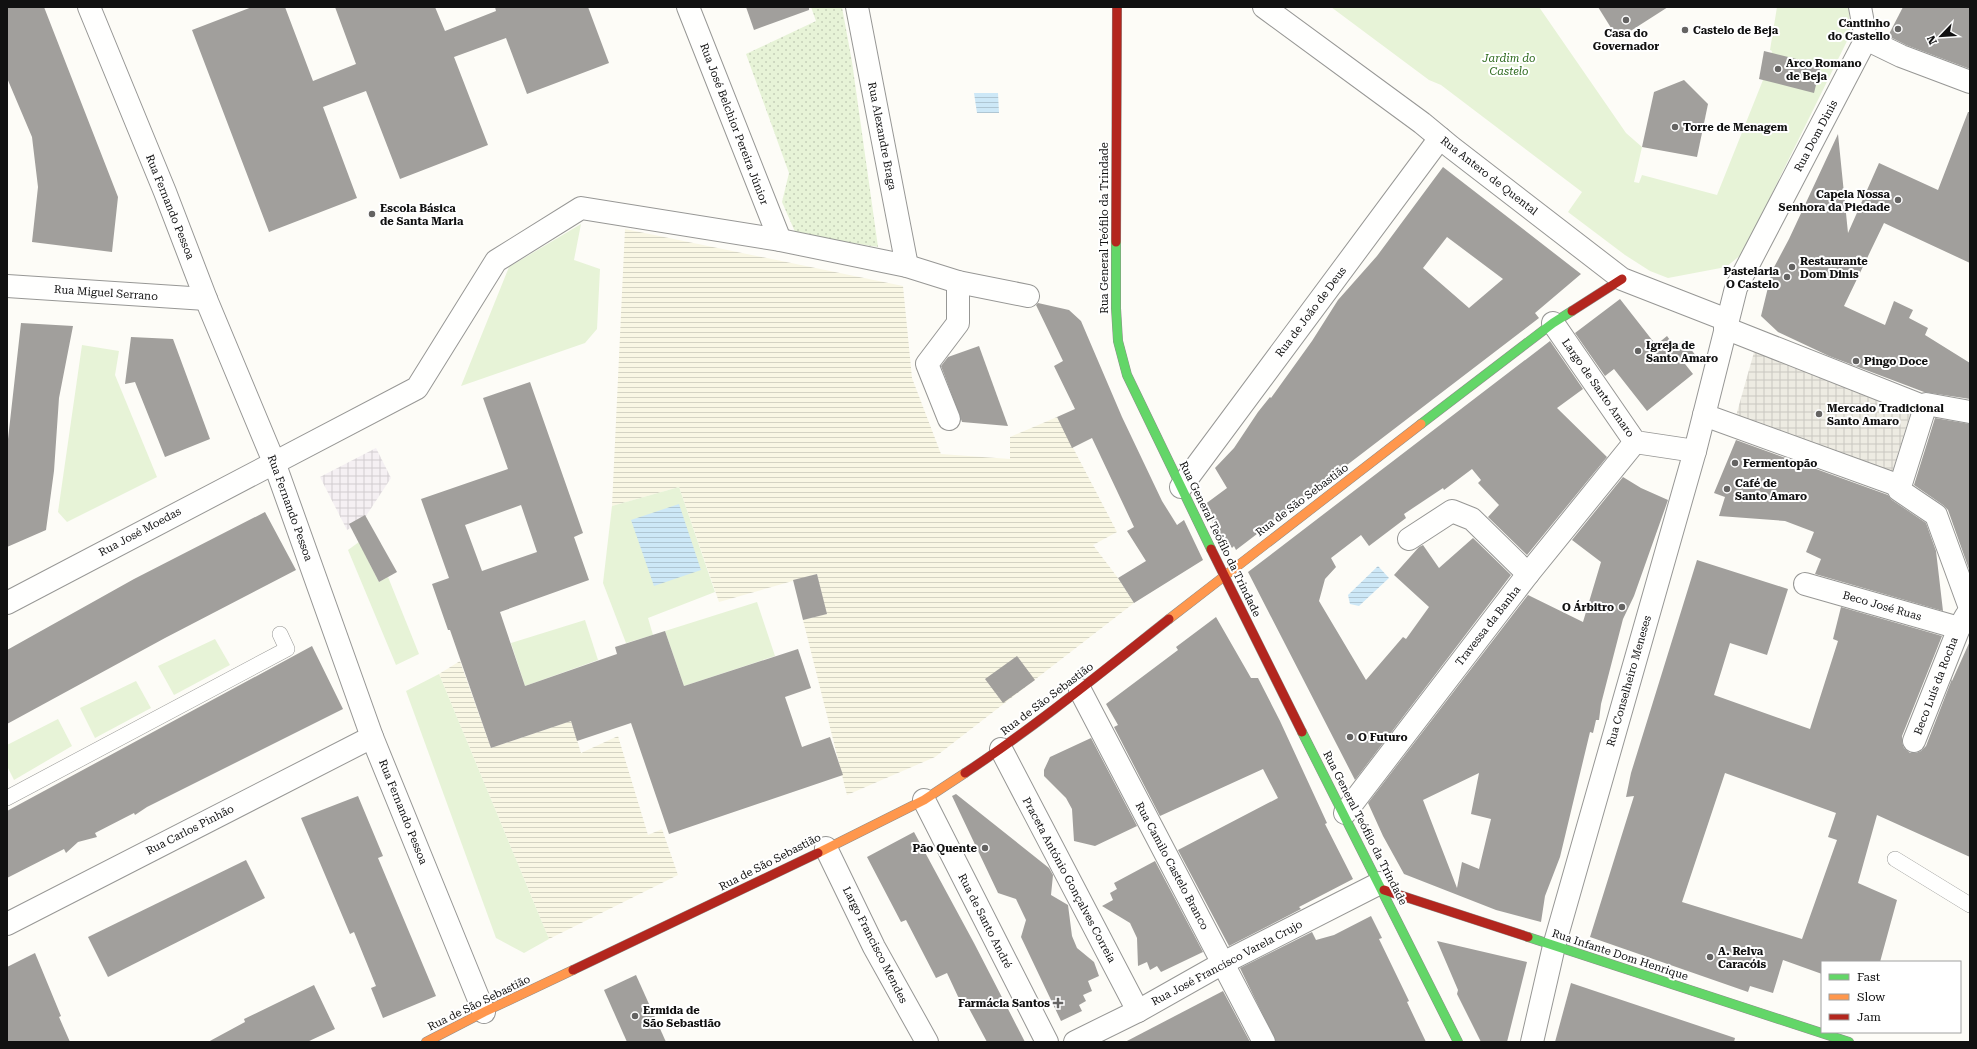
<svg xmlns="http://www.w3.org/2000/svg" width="1977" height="1049" viewBox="0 0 1977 1049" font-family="'Roboto Serif',serif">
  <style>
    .industrial { fill: url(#industrial-grid) }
    .farmland { fill: url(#farmland-rules) }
    .grass { fill: url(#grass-dots) }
    .park { fill: #e7f3d7 }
    .plaza { fill: url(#plaza-grid) }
    .water { fill: url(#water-rules) }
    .building { fill: #a19f9c; fill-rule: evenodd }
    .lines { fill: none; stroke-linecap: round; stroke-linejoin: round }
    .lane-casing { stroke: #979795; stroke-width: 16 }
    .street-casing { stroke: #979795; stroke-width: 24 }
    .fast-casing { stroke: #8e8d8b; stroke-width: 10 }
    .slow-casing { stroke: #8e8d8b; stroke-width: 10 }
    .jam-casing { stroke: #8e8d8b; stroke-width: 10 }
    .lane { stroke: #fffffe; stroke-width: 15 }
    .street { stroke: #fffffe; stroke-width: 22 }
    .fast { stroke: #63d668; stroke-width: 9 }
    .slow { stroke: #ff974d; stroke-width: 9 }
    .jam { stroke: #b3261e; stroke-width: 9 }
    .poi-dot { fill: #646362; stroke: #fff; stroke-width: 1.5 }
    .labels { text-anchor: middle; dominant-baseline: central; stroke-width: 4; stroke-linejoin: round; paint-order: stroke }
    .poi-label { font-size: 11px; font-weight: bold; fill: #111; stroke: #fff; text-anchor: start }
    .park-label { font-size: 11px; font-style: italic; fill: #2f6b1f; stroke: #fff }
    .street-label { font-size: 11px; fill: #111; stroke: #fff }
  </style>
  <defs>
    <pattern id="industrial-grid" width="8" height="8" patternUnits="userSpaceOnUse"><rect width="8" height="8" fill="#f5f0f3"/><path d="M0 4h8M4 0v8" fill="none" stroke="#d1cdcf"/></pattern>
    <pattern id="farmland-rules" width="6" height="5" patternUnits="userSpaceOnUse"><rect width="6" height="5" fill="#f9f7e4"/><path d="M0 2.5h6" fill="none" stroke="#d4d3c3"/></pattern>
    <pattern id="grass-dots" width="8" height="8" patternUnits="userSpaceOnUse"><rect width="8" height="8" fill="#e7f3d7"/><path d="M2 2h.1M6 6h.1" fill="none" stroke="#c5cfb8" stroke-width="1.8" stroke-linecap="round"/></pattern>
    <pattern id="plaza-grid" width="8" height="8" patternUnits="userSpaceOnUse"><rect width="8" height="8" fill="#edebe2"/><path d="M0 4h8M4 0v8" fill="none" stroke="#cac8c1"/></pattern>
    <pattern id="water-rules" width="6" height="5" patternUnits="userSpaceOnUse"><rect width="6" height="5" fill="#cde8f7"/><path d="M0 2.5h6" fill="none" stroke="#afc6d3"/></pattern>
  </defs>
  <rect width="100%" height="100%" fill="#fdfcf7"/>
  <!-- industrial -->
  <path class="industrial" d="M376,448L391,478L362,522L347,530L320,477Z"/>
  <!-- farmland -->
  <g class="farmland">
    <path d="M625,229L903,286L912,378L941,454L1010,459V437L1057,417L1117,532L1093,545L1118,578L1134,603L935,757L847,795L803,620L826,614L817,574L719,602L679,487L612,506Z"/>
    <path d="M460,661L491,748L571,721L581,753L618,736L648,835L662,829L678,875L549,939L439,674Z"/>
  </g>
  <!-- grass -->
  <path class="grass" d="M811,7H842L852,62L878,247L796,234L782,202L789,173L746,54L816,21Z"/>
  <!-- park -->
  <g class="park">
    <path d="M1331,7H1539L1626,133L1642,147L1634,182L1639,183L1642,175L1717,195L1763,80H1766L1772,51L1770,50L1777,7H1849L1850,35L1742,254L1726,267L1668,278L1650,271L1625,255L1568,212L1582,192L1441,85L1429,80Z"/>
    <path d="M581,224L574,260L600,269L597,329L585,343L461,386L509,267Z"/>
    <path d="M82,345L119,351L115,375L157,477L67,522L58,512Z"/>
    <path d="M679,487L715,592L648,618L653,635L626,643L603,583L612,506Z"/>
    <path d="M359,542L379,582L388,577L419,654L396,665L348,550Z"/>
    <path d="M757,602L775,656L684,686L665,631Z"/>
    <path d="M585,620L598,660L525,686L511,643Z"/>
    <path d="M215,639L230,665L174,695L158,666Z"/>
    <path d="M439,674L549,939L524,953L496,938L406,691Z"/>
    <path d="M136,681L151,708L95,738L80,708Z"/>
    <path d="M58,719L72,746L14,780L7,766V745Z"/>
  </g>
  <!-- plaza -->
  <path class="plaza" d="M1760,331L1914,402L1888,486L1732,430Z"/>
  <!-- water -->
  <g class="water">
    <path d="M974,93H998L999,113H977Z"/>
    <path d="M679,504L701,570L654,586L631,520Z"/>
    <path d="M1378,566L1389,578L1359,606L1350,604L1348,595Z"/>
  </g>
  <!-- building -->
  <g class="building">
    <path d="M7,7H44L118,197L112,252L32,242L38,187L32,137L7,78Z"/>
    <path d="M252,7H285L313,81L356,64L335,7H435L445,31L496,11L495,7H588L609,63L527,94L506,38L454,57L488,145L400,179L366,91L323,107L357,198L269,232L192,30Z"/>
    <path d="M746,7H809V10L754,30Z"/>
    <path d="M1598,7H1668L1618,39Z"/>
    <path d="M1903,7H1970V69L1906,45L1888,36Z"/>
    <path d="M1764,51L1821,65L1814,93L1759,79Z"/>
    <path d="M1684,80L1708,104L1697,157L1642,147L1654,92Z"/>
    <path d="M1968,112H1970V263L1884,223L1844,306L1885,325L1894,301L1913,310L1909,318L1928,328L1925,335L1970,363V399L1924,392L1829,356L1778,332L1761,316L1772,271L1789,239L1838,134L1848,233L1879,163L1938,190Z"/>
    <path d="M1443,167L1581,274L1535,313L1539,318L1236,550L1234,546L1232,548L1229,543L1224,547L1204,505L1227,488L1215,468L1234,448L1258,412L1270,397L1271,398L1312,341L1338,300L1377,256ZM1447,237L1503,279L1469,308L1423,268Z"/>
    <path d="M1620,299L1656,345L1667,336L1675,347L1684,340L1696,356L1685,364L1693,374L1647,411L1614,369L1605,376L1575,333Z"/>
    <path d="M1038,303L1069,310L1081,321L1122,417L1162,501L1177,525L1184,520L1203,560L1134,603L1118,578L1146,561L1127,531L1134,527L1092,438L1072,448L1057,417L1075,409L1054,366L1063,361L1036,305Z"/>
    <path d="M21,323L73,326L59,398L54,471L46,530L7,547V448Z"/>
    <path d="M131,337L173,339L210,439L165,457L135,382L125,384Z"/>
    <path d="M1550,341L1583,389L1557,408L1607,457L1527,555L1488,517L1499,505L1478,483L1481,480L1472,469L1444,490L1443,488L1404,514L1406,518L1369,546L1361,535L1331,558L1336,567L1325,579L1319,601L1366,680L1403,637L1406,639L1429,607L1394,575L1419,547L1423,545L1439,568L1473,538L1511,575L1355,780L1248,572Z"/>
    <path d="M979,346L1008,426L962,422L941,366L948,357Z"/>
    <path d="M530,382L583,533L574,537L589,580L500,612L525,686L617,654L615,647L665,631L684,686L798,649L811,688L785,697L802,747L830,737L843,775L669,834L631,723L577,741L571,721L491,748L450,630H448L432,584L449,578L421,499L508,469L483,398ZM521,505L537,552L482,571L465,525Z"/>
    <path d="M1935,418L1970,424V572L1948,510L1943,505L1914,485Z"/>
    <path d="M1736,440L1888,495L1892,500L1926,523L1936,551L1943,611L1815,574L1821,559L1806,552L1814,532L1785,521L1719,516L1725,497L1714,493Z"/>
    <path d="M1623,477L1641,488L1668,500L1634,596L1623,619L1601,704L1599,720H1596L1593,733L1590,732L1560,857L1545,896L1541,922L1496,910L1404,874L1383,836L1368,803L1528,595L1583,622L1601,562L1572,540ZM1479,773L1471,814L1491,819L1479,869L1462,862L1457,888L1423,800Z"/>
    <path d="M265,512L296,570L165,638L7,724V650L134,579Z"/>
    <path d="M365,515L397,572L379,582L349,524Z"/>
    <path d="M1697,560L1788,589L1767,655L1730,643L1714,695L1810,729L1838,641L1833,639L1841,607L1942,636L1902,736V742L1904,748L1910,753H1916L1921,751L1926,746L1952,679V681L1970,641V857L1877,815L1858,883L1897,900L1880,962H1822V974L1783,960L1773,993L1750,986L1748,992L1590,937L1634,796L1626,797L1631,773ZM1725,773L1836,813L1828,837L1837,840L1802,939L1682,902Z"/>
    <path d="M817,574L827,614L803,620L793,580Z"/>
    <path d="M1216,617L1251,678H1258L1280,721L1327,823L1325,824L1353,879L1299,907L1301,909L1229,946L1178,850L1278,798L1263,769L1160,816L1114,727L1118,725L1106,704L1178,650L1176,647Z"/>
    <path d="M312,646L343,709L147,807L135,815L134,813L95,833L97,837L78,842L66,853L64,849L7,878V811Z"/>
    <path d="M1017,656L1035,680L1003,703L985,679Z"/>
    <path d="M1091,738L1137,826L1095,846L1074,841L1072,809L1066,798L1044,776V770L1050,757Z"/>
    <path d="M956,794L1049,868L1053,875L1051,895L1068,905L1072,936L1077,948L1094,962L1099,976L1088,981L1092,991L1083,995L1086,1001L1079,1005L1082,1011L1061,1021L1021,937L1026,920L1016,899L998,893L952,796Z"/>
    <path d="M358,796L383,856L378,858L436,996L383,1018L371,988L376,986L354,932L350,934L301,818Z"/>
    <path d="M914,832L974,943L1025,1042H987L965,1001L961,1003L947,973L936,978L906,920L901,922L867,857Z"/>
    <path d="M246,860L265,898L108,977L88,937Z"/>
    <path d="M1155,861L1203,952L1161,972L1157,966L1150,970L1147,962L1138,966L1137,938L1130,923L1102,906L1113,900L1110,893L1117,889L1114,883Z"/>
    <path d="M1371,916L1382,938L1379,939L1409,1001L1407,1002L1426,1042H1276L1240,968L1312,932L1316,940L1334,935Z"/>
    <path d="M1437,941L1527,962L1507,1042H1481L1457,994L1458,990Z"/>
    <path d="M35,953L61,1016L59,1017L70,1042H7V967Z"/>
    <path d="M636,975L666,1042H627L604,990Z"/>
    <path d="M1571,983L1735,1038L1734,1042H1555Z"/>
    <path d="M314,985L335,1029L307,1042H208L245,1022L244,1019Z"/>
    <path d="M1223,991L1250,1042H1125Z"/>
  </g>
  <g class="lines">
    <!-- lane casing -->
    <g class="lane-casing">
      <g id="lane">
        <path d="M7,798L287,649L280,634"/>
        <path d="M1895,859L1970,905"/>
      </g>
    </g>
    <!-- street casing -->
    <g class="street-casing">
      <g id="street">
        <path d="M89,7L165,192L206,299L274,462L372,737L484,1012"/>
        <path d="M688,7L780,240"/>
        <path d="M857,7L907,266"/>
        <path d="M1264,7L1422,123L1451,147L1622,279L1727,320"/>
        <path d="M1860,7L1866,39"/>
        <path d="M1866,39L1901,56L1970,82"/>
        <path d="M7,286L206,299"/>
        <path d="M1553,323L1635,442L1695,451"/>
        <path d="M1725,328L1925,407"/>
        <path d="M1970,412L1926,404L1899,490L1936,515L1970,608"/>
        <path d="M1704,415L1900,486"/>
        <path d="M949,419L927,364L958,323V282"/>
        <path d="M1181,487L1440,138"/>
        <path d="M1409,539L1452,511L1472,519L1528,574"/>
        <path d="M1805,584L1959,628"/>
        <path d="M7,603L417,388L496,261L581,208L780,240L907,266L958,282L1028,296"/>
        <path d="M1080,690L1264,1042"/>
        <path d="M1914,741L1959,628L1966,616"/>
        <path d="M1001,749L1138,1011"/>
        <path d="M924,800L1047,1042"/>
        <path d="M1345,813L1528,574L1635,442"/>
        <path d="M826,848L874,947L927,1042"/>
        <path d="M7,924L372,737"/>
        <path d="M1075,1042L1138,1011L1223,963L1380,883"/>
        <path d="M1532,1042L1554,946L1695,451L1736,288L1866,39"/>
      </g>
    </g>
    <!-- fast casing -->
    <g class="fast-casing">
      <g id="fast">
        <path d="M1116,242V308L1118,341L1127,375L1211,549"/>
        <path d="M1421,424L1553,323L1572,311"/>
        <path d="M1302,732L1458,1042"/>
        <path d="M1528,937L1849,1042"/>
      </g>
    </g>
    <!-- slow casing -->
    <g class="slow-casing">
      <g id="slow">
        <path d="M1169,619L1421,424"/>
        <path d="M818,853L924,800L965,773"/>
        <path d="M426,1042L484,1012L573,970"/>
      </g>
    </g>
    <!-- jam casing -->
    <g class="jam-casing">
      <g id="jam">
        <path d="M1116,242L1117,7"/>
        <path d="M1572,311L1622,279"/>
        <path d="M1211,549L1302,732"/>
        <path d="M965,773C1036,726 1102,672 1169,619"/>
        <path d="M1384,890L1528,937"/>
        <path d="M573,970L818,853"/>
      </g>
    </g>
    <!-- lane -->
    <use href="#lane" class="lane"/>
    <!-- street -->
    <use href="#street" class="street"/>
    <!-- fast -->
    <use href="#fast" class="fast"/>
    <!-- slow -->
    <use href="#slow" class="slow"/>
    <!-- jam -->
    <use href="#jam" class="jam"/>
  </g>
  <!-- markers -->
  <g class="poi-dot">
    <circle cx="1626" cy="20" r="4"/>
    <circle cx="1898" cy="29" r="4"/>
    <circle cx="1685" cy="30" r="4"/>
    <circle cx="1778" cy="69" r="4"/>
    <circle cx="1675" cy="127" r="4"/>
    <circle cx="1898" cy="200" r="4"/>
    <circle cx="372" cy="214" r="4"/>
    <circle cx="1792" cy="267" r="4"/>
    <circle cx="1787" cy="277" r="4"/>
    <circle cx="1638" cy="351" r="4"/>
    <circle cx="1856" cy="361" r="4"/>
    <circle cx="1819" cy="414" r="4"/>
    <circle cx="1735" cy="463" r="4"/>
    <circle cx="1727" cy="489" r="4"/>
    <circle cx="1622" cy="607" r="4"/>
    <circle cx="1350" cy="737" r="4"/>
    <circle cx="985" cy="848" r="4"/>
    <circle cx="1710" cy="957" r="4"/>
    <path d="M1056 997h4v4h4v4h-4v4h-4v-4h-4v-4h4z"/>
    <circle cx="635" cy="1016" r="4"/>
  </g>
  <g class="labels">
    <!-- poi labels -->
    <g class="poi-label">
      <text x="1890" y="23" text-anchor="end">Cantinho<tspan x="1890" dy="13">do Castello</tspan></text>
      <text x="1693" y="30">Castelo de Beja</text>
      <text x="1626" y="33" text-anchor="middle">Casa do<tspan x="1626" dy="13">Governador</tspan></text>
      <text x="1786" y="63">Arco Romano<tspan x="1786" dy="13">de Beja</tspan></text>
      <text x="1683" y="127">Torre de Menagem</text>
      <text x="1890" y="194" text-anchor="end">Capela Nossa<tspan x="1890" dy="13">Senhora da Piedade</tspan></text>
      <text x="380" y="208">Escola Básica<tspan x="380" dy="13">de Santa Maria</tspan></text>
      <text x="1800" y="261">Restaurante<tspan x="1800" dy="13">Dom Dinis</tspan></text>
      <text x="1779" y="271" text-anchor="end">Pastelaria<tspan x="1779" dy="13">O Castelo</tspan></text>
      <text x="1646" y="345">Igreja de<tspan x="1646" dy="13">Santo Amaro</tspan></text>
      <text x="1864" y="361">Pingo Doce</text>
      <text x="1827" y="408">Mercado Tradicional<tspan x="1827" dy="13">Santo Amaro</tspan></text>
      <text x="1743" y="463">Fermentopão</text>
      <text x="1735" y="483">Café de<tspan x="1735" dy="13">Santo Amaro</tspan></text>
      <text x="1614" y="607" text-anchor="end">O Árbitro</text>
      <text x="1358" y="737">O Futuro</text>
      <text x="977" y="848" text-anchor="end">Pão Quente</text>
      <text x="1718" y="951">A. Relva<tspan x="1718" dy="13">Caracóis</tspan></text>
      <text x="1050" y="1003" text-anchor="end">Farmácia Santos</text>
      <text x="643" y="1010">Ermida de<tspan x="643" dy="13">São Sebastião</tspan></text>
    </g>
    <!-- park labels -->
    <g class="park-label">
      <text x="1509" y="58">Jardim do<tspan x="1509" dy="13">Castelo</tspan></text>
    </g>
    <!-- street labels -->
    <g class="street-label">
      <text transform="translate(734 124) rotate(69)">Rua José Belchior Pereira Júnior</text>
      <text transform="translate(882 136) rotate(79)">Rua Alexandre Braga</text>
      <text transform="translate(1816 136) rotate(-62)">Rua Dom Dinis</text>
      <text transform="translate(1489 176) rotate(38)">Rua Antero de Quental</text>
      <text transform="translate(170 207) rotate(68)">Rua Fernando Pessoa</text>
      <text transform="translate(1104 228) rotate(-90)">Rua General Teófilo da Trindade</text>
      <text transform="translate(106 293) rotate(4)">Rua Miguel Serrano</text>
      <text transform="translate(1311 312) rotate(-53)">Rua de João de Deus</text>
      <text transform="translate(1598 388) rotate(55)">Largo de Santo Amaro</text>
      <text transform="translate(1302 500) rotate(-37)">Rua de São Sebastião</text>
      <text transform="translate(290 508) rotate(70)">Rua Fernando Pessoa</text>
      <text transform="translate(140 532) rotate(-28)">Rua José Moedas</text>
      <text transform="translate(1220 539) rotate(64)">Rua General Teófilo da Trindade</text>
      <text transform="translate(1882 606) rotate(16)">Beco José Ruas</text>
      <text transform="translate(1488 626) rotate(-52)">Travessa da Banha</text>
      <text transform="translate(1629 681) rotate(-74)">Rua Conselheiro Meneses</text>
      <text transform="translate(1936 686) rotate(-69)">Beco Luís da Rocha</text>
      <text transform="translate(1047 699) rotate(-37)">Rua de São Sebastião</text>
      <text transform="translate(403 812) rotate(68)">Rua Fernando Pessoa</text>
      <text transform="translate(1365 828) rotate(63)">Rua General Teófilo da Trindade</text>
      <text transform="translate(190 830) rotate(-27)">Rua Carlos Pinhão</text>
      <text transform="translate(770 862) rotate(-27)">Rua de São Sebastião</text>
      <text transform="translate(1172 866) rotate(62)">Rua Camilo Castelo Branco</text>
      <text transform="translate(1069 880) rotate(62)">Praceta António Gonçalves Correia</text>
      <text transform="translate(985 921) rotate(63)">Rua de Santo André</text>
      <text transform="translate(875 945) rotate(63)">Largo Francisco Mendes</text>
      <text transform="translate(1620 955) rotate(18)">Rua Infante Dom Henrique</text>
      <text transform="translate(1227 963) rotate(-28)">Rua José Francisco Varela Crujo</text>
      <text transform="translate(479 1003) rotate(-26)">Rua de São Sebastião</text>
    </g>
  </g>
  <!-- border -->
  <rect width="1977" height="1049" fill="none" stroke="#111111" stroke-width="16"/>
  <!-- legend -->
  <rect x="1821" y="961" width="140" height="72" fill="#ffffff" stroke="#a0a0a0"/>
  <rect x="1829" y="974" width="20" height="6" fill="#63d668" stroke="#a0a0a0"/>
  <text x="1857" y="981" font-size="12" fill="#111111">Fast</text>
  <rect x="1829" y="994" width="20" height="6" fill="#ff974d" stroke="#a0a0a0"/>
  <text x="1857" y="1001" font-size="12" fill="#111111">Slow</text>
  <rect x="1829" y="1014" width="20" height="6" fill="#b3261e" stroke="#a0a0a0"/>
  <text x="1857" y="1021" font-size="12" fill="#111111">Jam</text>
  <!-- north arrow -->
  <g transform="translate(1941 36) rotate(245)" stroke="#ffffff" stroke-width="3" paint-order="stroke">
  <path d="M0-3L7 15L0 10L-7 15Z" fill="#111111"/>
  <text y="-6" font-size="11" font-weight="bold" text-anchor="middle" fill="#111111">N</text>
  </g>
</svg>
